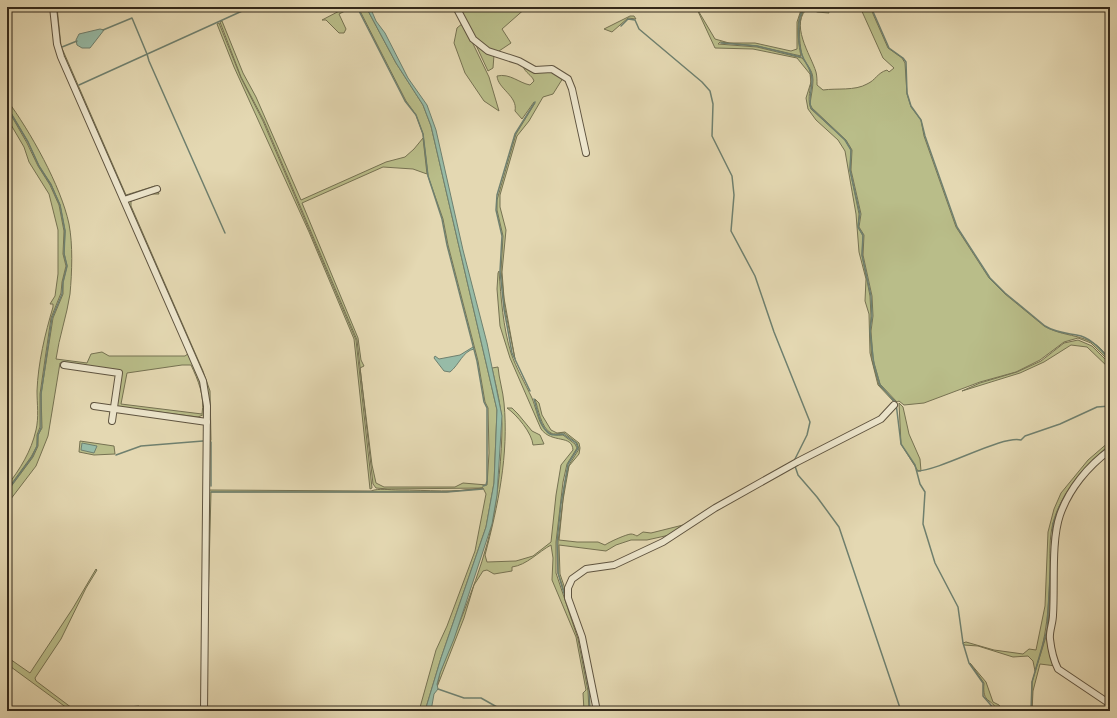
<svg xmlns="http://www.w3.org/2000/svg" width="1117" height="718" viewBox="0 0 1117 718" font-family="'EB Garamond',serif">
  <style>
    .green { fill: #b9bd89; stroke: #767252; fill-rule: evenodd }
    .water { fill: #97bba7; stroke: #6f806f }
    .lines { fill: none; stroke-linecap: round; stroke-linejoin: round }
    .stream { stroke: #6f806f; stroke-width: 1.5 }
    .minor-casing { stroke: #5f5440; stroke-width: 8 }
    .minor { stroke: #ede6cd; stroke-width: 6 }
  </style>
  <rect width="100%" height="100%" fill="#e4d8b2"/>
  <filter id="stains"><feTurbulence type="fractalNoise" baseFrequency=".005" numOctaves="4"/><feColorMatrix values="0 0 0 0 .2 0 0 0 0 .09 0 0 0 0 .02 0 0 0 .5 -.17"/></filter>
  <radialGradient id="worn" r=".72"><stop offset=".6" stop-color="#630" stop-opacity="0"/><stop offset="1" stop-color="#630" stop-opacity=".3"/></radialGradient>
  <!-- green -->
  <g class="green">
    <path d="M54,7H57L61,46L126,195L155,186L156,188L125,198L61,51Z"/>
    <path d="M347,7H353L339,14L346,29L344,33H339L326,20H322Z"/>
    <path d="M358,7H366L396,63L423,105L431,126L497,410L494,483L486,527L441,658L425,711H419L436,650L447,626L475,551L486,494L483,488L446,492H211L206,687L209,490L371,491C379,488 389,490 399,490C427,490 456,493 483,488L388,489L376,488L373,484L357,340L264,121L241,77L220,22L222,21L243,73L256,97L301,200L386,162L405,157L414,149L423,138L427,174L413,169L383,167L302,203L358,338L361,360L364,366L360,368L372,465L376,483L384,487H455L463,483L487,485L489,453L488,408L485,402L478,361L448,245L443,219L428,176L423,134L416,115L406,101Z"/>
    <path d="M457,7H527L502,29L511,43L496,53L476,41Z"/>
    <path d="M696,7L715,39L729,43H755L791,51L797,49V22L802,7H804C795,19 798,42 801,56L757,46L720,42L718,44L757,47L802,58C820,77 804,92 811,109L845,140L851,150L850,170L859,214L858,227L863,236L862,255L870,296L871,316L870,331L872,360L879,385L894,400L895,403L878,385L870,353L869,314L865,301L866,279L859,252L856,214L845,151L838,140L816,120L808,109L806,98L811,82L810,74L797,58L753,49L715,48Z"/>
    <path d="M806,7L828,8L829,13L817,12L809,7C788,23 811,55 816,72C817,76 817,80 817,85L823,90C837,88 855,91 867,84C876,80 877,73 887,70L889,72L894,68L883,58L860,7H870L888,48L902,58L905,63L907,94L911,107L921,120L924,136L956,227L989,278L1005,294L1044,326C1068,340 1095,331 1110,362L1091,343L1078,338L1064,342L1040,360L1016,372L980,382L924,403L904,405L899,401L897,402L880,384L873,359L871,331L873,316L872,296L863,255L864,235L859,227L861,214L851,170L852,150L846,140L812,108L810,104C811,96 813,88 813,80C813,69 805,64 802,55C799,43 797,16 806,7Z"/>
    <path d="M630,16H634L636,19L628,18L612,32L604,29Z"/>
    <path d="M219,23L241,78L263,121L356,340L372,488L370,489L354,339L309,232L234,67L217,24Z"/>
    <path d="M463,23L489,77L499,111L484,101L465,73L454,43L457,28Z"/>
    <path d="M475,43L494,55L493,68L488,71Z"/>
    <path d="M523,66L536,73L551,71L563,78L553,94L543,97L529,121L517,136L500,195V207L506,230L502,272L504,298L515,359L505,309L501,271L503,236L497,210V200L516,134L535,103L534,102L522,119L515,111C518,96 498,89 497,76C510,73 519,83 530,85L534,81C532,75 525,73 523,66Z"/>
    <path d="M7,100C30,131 61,186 69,224C73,245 72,272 70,294C67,315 59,337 56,359L87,363L91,354L102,352L109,356H185L189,353L202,383L205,414L198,417L120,407L117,406L119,370L60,363L48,436L36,466L7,504V492L33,457L38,446V435L42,428L41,394L53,318L63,294V282L67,266L64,253L65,231L60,205L51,184L39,166L28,142L7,106ZM182,365H191C198,380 205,396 202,414L121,404L127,373Z"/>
    <path d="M7,108L27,143L38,166L50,185L59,205L64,231L63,254L66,266L62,282L61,293L51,318L40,394V427L37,435V446L31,457L7,490V486C20,469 31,452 36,430C39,417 37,404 37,391C38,363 45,334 53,307V304H50L55,296L58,274V230L49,194L29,162L24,147L7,118Z"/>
    <path d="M158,191L159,194H151L131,201V206L203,371L210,391L211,440L210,442L208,441V399L128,202Z"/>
    <path d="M499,271C501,298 503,327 511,353C516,368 525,383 532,398C539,415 539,438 563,435L575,444L577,448L567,464L563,482L556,542V573L578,639L588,691L589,711H584L583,693L586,690L576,637L552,580L553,558L551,545C538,552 527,565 512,567V571L494,574L487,570L483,571L474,585L464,618L437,687L440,673C458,624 481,575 492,524C498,494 502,455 502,424C501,405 496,386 492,368L498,367C499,379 503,391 504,403C509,454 498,506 485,555L487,562L516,561L533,556L551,542L556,495L561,465L573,450C572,434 552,444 541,429L510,358L500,326L497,289L498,273Z"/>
    <path d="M1078,340L1092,346L1110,364V369L1087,347L1071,345L1044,362L1020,373L962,391L980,383L1017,372L1041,361L1064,343Z"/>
    <path d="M535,399L539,403L542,415L551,430L557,433L565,432L579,443L580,448L579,454L569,466L563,500L559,540L577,542H598L605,545C609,542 627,534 631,534C633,534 635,535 637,536L643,532L651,533L687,524L674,534L647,540H631L616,545L606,551L559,545L560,574L580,633L592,690H590L580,638L558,573V542L565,482L569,465L579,449L577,443L564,433C560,433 554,435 551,433C541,428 538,408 535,399Z"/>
    <path d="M899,403L903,407L909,434L920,459L921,471H918L901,444Z"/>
    <path d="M507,408H512L518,414L532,431L540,435L544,444L533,445C532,433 517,415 507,408Z"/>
    <path d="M80,441L114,446L115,454L94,455L79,452Z"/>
    <path d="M1110,441V445C1086,463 1061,493 1053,523C1049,538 1050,556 1050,572C1049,606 1047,638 1035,671L1033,661L1028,656L1013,657L978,646L964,645L963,643L966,642L994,650L1023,654L1029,649L1036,650L1045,606L1048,532L1054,509L1061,493L1088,460Z"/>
    <path d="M1110,446V450L1084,474L1060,514L1051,633L1056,666L1040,664L1033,691L1032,711V682L1048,630L1053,524L1064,498L1093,461Z"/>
    <path d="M96,569L97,570L86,588L61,639L35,678L36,681L76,711H71L7,664V657L30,673L73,608Z"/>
    <path d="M970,663L986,682L993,702L999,705L1004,711H997C992,697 982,705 984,683Z"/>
    <path d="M139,706L144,711L135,709L85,711Z"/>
  </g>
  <!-- water -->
  <g class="water">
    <path d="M366,7H370L376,21L385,33L408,78L427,105L436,130L463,250L487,343L502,416L497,495L492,524L454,639L440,673L437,684L438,689L434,694L431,711H425L441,658L486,527L494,483L497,410L431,126L423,105L396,63Z"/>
    <path d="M100,29L104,30L90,48H82L77,45L76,40L79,34Z"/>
    <path d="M473,347L474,349C463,351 459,365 450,372L444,371L434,358L435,356L439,359L460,355Z"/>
    <path d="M82,443L97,446L94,453L81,450Z"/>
  </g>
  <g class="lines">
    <!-- stream -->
    <g class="stream">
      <path d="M357,7L405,101L416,115L423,134L428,176L442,219L447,245L477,361L484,402L487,408V481L486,485L483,486"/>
      <path d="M805,7C796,17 798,43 802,55C805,64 813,70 812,81C812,90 808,100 811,108L845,140L851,150L850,170L860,214L858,227L863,235L862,255L871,296L872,316L870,331L874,365L880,385L896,403L901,444L915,465L920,484L925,492L923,524L935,563L958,607L963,643L969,663L983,683V696L996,711"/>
      <path d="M871,7L889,48L903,58L906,62L907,93L911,106L921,120L925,136L957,227L990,278L1005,293L1045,326C1056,333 1068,333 1081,336C1093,340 1102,351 1110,360"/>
      <path d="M621,26L628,19L635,20L639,29L702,82L710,91L713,104L712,136L732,176L734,195L731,231L755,276L774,332L810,422L807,435L794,461"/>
      <path d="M103,30L132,18L147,54L149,61L225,233"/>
      <path d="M721,43L757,46L801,57"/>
      <path d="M62,47L77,41"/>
      <path d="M79,85L251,7"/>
      <path d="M7,107L28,142L39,166L51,185L60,205L65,231L64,254L67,266L63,282L62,294L52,318L41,394V428L38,435L37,446L32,457L7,491"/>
      <path d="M530,391L512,353L504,309L500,271L502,236L496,210L497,195L515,134L535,102"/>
      <path d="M534,399C537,409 540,428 550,434C554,436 559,434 563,434L576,443L578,448L568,464L561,504L557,542L558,573L568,607"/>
      <path d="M211,442V486"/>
      <path d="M116,455L141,446L203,441"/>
      <path d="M1093,460L1110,446"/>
      <path d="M795,466L798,475L817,497L839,527L901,711"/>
      <path d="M917,471C942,470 1002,435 1021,440L1025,436L1060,424L1097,407L1110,406"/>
      <path d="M211,492H447L483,489"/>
      <path d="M582,652L589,690L590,711"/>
      <path d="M438,689L464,698H481L504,711"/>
      <path d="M1031,711L1032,682L1047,630L1053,524L1059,507L1066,494"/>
    </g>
    <!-- minor casing -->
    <g class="minor-casing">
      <g id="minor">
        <path d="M53,7L57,44L61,57L196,365L203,381L207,406L204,711"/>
        <path d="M456,7L473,39L488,51L519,61L535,70L552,69L568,79L572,89L586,153"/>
        <path d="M124,200L157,189"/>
        <path d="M64,365L119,373L112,421"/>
        <path d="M94,406L207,422"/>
        <path d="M1110,450C1088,466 1069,489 1060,515C1051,541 1055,586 1053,615C1053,623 1049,632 1050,639C1051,648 1054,661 1058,669L1110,704"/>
        <path d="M597,711L582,637L568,598V588L572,579L586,569L614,565L663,542L715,508L797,462L881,419L894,405"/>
      </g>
    </g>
    <!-- minor -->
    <use href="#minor" class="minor"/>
  </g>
  <!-- margin -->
  <rect width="1117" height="718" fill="none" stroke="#e4d8b2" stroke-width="24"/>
  <rect x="8" y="8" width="1101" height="702" fill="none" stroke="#33281a" stroke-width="2"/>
  <rect x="12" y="12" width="1093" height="694" fill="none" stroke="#33281a"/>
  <rect width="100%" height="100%" filter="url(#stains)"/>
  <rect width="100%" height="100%" fill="url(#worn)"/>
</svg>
